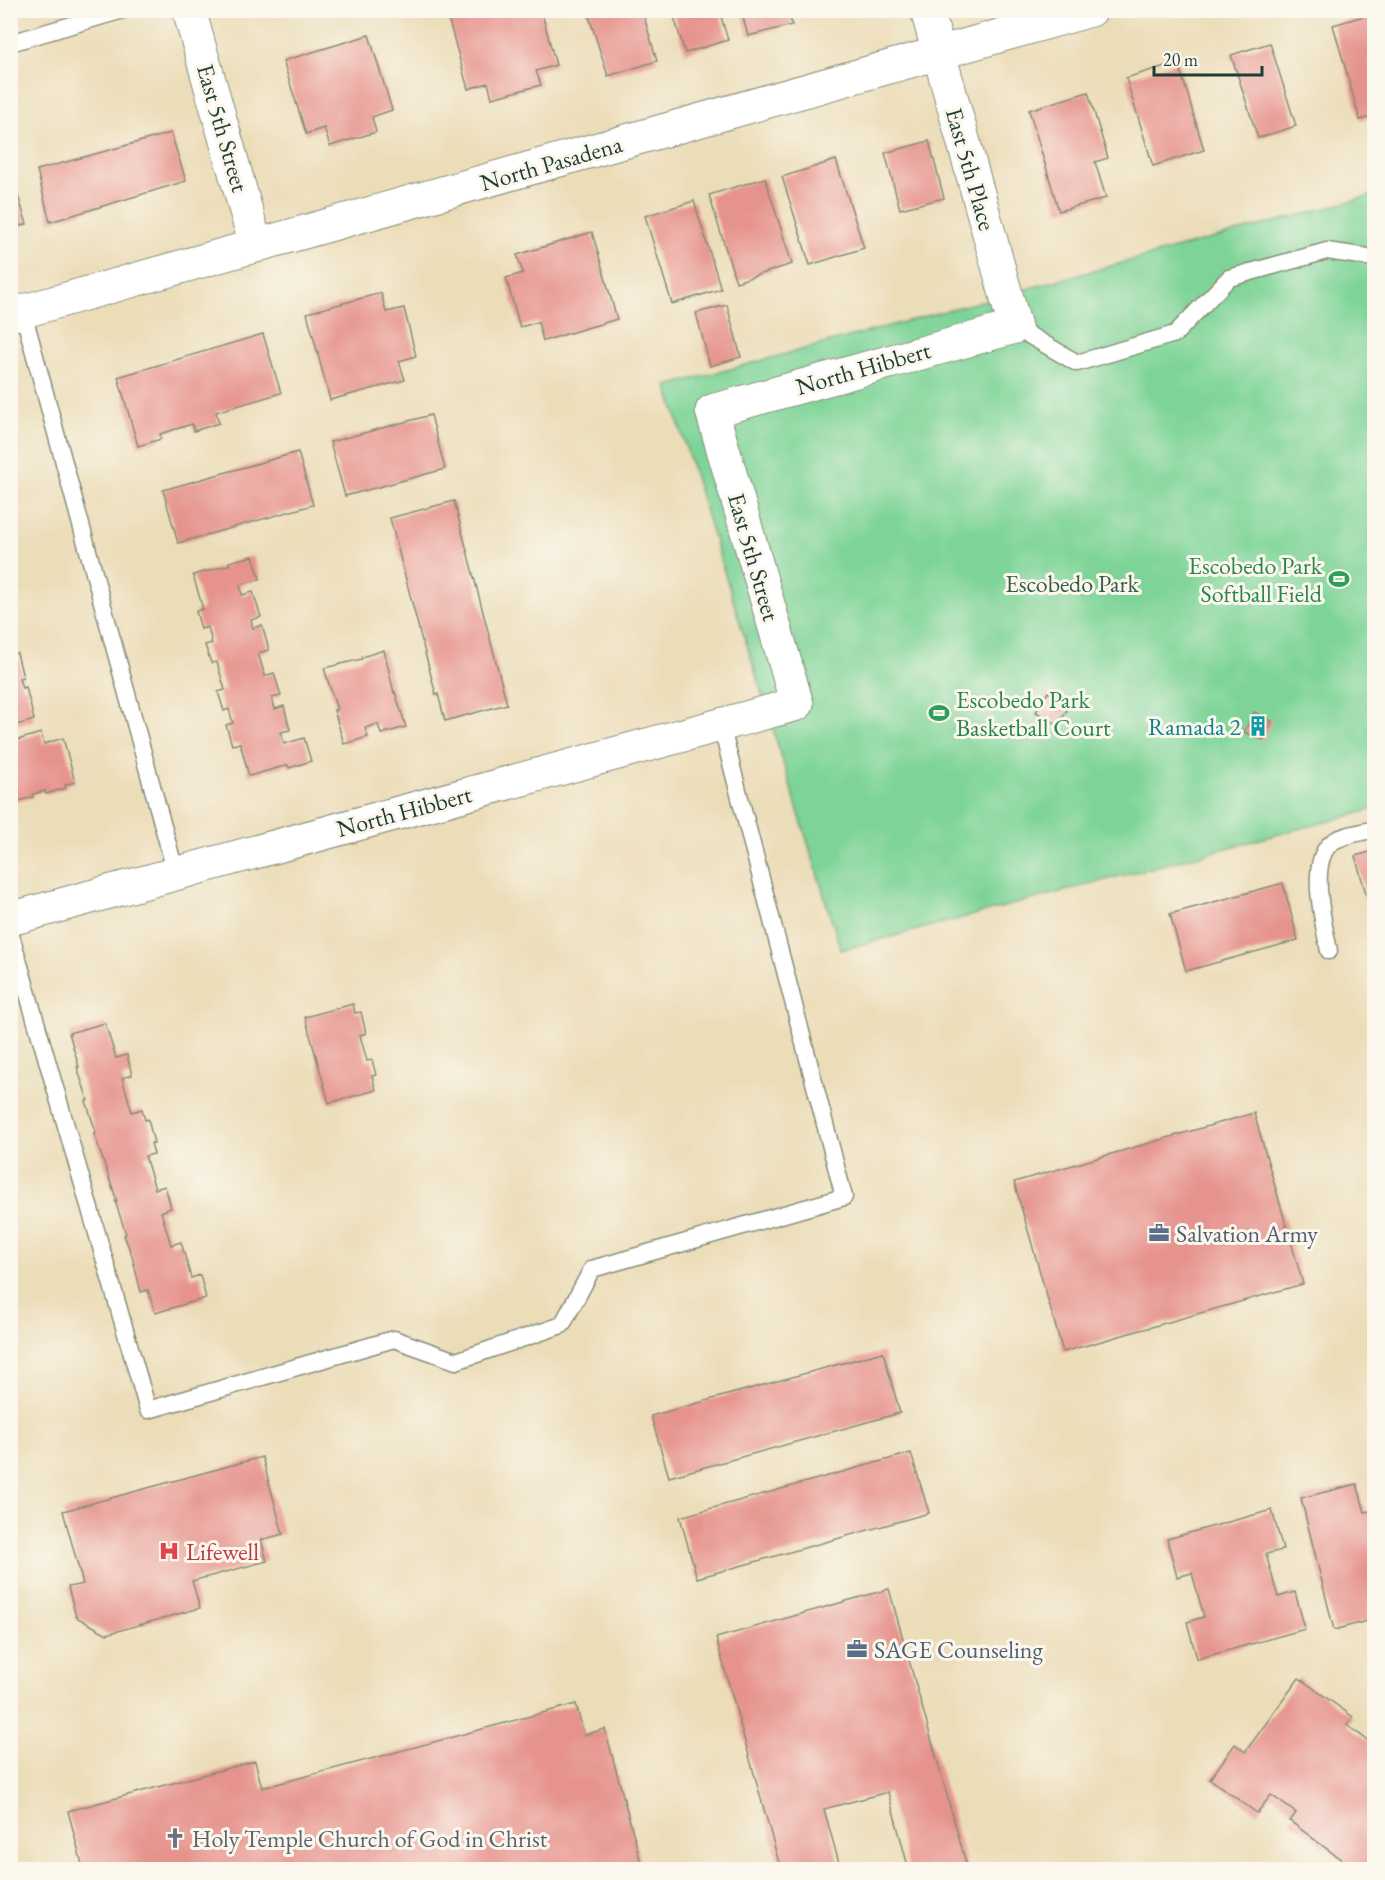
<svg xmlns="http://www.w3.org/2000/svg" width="1385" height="1880" viewBox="0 0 1385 1880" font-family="'EB Garamond',serif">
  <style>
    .green { fill: #7ed498; stroke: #4e8866; stroke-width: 1.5 }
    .building { fill: #e6938d }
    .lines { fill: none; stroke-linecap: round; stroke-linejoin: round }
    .service-casing { stroke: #868d76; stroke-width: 19 }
    .minor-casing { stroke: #868d76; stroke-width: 35 }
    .service { stroke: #fff; stroke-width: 16 }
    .minor { stroke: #fff; stroke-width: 33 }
    .labels { text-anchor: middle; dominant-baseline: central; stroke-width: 6; stroke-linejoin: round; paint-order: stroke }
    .street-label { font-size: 24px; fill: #1f3d34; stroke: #fbf7ec }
    .leisure-label { font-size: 24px; fill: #27864d; stroke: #fbf7ec; text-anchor: end }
    .park-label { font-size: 24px; fill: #325b48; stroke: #fbf7ec }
    .culture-label { font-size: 24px; fill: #0d838f; stroke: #fbf7ec; text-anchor: end }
    .service-label { font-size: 24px; fill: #4e5e75; stroke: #fbf7ec; text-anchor: start }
    .health-label { font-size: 24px; fill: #be3a42; stroke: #fbf7ec; text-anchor: start }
    .worship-label { font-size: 24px; fill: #5b616d; stroke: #fbf7ec; text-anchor: start }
  </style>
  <rect width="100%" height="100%" fill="#fbf7ec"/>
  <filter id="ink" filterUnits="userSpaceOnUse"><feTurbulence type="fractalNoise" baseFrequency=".0167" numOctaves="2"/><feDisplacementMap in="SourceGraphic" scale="12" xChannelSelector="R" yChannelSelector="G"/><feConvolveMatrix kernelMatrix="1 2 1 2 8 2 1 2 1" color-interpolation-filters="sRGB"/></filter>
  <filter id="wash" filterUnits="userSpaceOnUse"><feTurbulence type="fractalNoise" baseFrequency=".008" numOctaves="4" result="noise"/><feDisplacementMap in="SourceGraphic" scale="24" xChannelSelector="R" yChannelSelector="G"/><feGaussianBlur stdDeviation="1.35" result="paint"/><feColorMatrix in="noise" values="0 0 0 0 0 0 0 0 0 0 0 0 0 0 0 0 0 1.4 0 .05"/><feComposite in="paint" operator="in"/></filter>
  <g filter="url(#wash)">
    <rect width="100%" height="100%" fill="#ecddb9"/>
    <!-- green -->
    <path class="green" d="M1374,195V809L841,950L667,386Z"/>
    <g id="blocks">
      <!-- building -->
      <g class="building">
        <path d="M459,10H541L556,65L536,71L541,85L492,98L488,83L468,89L447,14Z"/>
        <path d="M587,10H642L657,61L608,76Z"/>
        <path d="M672,10H719L728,40L685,53Z"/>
        <path d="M741,10H788L792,25L748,36Z"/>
        <path d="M1374,13V116L1360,120L1333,25Z"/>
        <path d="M369,35L392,110L372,117L376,132L330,146L324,128L306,134L283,61Z"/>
        <path d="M1270,43L1296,126L1258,138L1231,55Z"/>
        <path d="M1178,62L1204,150L1153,166L1126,78Z"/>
        <path d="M1088,92L1108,158L1095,162L1106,198L1059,211L1029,110Z"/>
        <path d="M171,133L186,181L50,222L37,170Z"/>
        <path d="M929,141L944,198L900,209L885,153Z"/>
        <path d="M836,160L864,248L810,265L782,177Z"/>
        <path d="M10,171L27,224L10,229Z"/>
        <path d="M765,178L792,264L736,282L709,195Z"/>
        <path d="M694,201L721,289L672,304L645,216Z"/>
        <path d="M592,232L617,319L543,341L538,322L520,327L506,278L523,273L517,255Z"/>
        <path d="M381,293L386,312L404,308L416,356L399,361L405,380L330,400L307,313Z"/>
        <path d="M727,305L741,357L710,366L696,313Z"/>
        <path d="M263,334L281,393L216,412L219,423L194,431L192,424L160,434L161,439L138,446L118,377Z"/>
        <path d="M431,415L445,469L345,496L330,442Z"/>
        <path d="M298,452L313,505L178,543L163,490Z"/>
        <path d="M454,501L507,704L445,721L438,694L436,695L390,518Z"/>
        <path d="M253,556L260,579L240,585L242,595L253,592L261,617L251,620L253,628L262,625L269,650L258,653L265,676L274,673L281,696L272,698L275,709L284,706L290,730L281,732L284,744L304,738L311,761L289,768L288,765L249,776L240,743L232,745L226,725L233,723L229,709L224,711L218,692L225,690L217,662L211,663L205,645L212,643L208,627L201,629L196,611L203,609L193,575L229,565V562Z"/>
        <path d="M10,648L13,654L17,653L23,677L19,678L22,688L26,687L34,720L10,727Z"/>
        <path d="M384,650L394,693L395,692L406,727L381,734L378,724L365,728L368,737L344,744L334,710H337L324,668L362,659V657Z"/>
        <path d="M1048,692L1070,705L1058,725L1036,712Z"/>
        <path d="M1254,712L1272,721L1263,740L1244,732Z"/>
        <path d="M41,733L44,744L63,738L75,782L65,785L66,788L46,794L45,791L33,794V797L12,803L10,800V753L17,751L14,741Z"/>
        <path d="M1374,851V921L1355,856Z"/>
        <path d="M1283,883L1298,940L1186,971L1170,914Z"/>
        <path d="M353,1004L355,1013L361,1012L366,1033L360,1035L367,1061L372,1060L376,1075L372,1076L376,1090L329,1103L305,1017Z"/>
        <path d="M105,1023L116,1058L127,1055L132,1075L122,1078L132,1112L142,1109L145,1120L148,1119L154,1143H151L154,1154L145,1156L155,1189L165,1186L171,1208L161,1212L171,1245L181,1242L191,1278L200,1275L206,1298L155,1313L148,1290L141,1292L132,1256L124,1235L126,1234L115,1201H117L94,1134L96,1133L93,1123L86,1101L88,1100L77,1067H79L69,1033Z"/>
        <path d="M1254,1113L1303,1284L1063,1352L1014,1182Z"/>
        <path d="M883,1352L900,1413L669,1477L651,1416Z"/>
        <path d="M911,1453L929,1513L697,1578L680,1517Z"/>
        <path d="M262,1457L283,1534L261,1540L267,1561L192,1581L200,1608L107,1634L76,1617L68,1587L83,1584L63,1511Z"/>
        <path d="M1357,1484L1365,1512L1374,1510V1619L1334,1630L1301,1498Z"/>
        <path d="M1272,1510L1283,1550L1266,1554L1278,1597L1295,1592L1305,1629L1197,1659L1187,1622L1204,1617L1192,1573L1177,1577L1167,1539Z"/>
        <path d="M889,1589L968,1870H909L888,1792L824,1809L841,1870H781L716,1638Z"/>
        <path d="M1299,1678L1353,1717L1347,1725L1374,1745V1870H1355L1290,1821L1296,1813L1271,1795L1257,1813L1210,1779L1235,1744L1245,1752Z"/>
        <path d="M576,1704L584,1735L605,1729L643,1870H78L77,1866L82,1864L68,1811L255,1761L262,1788Z"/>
      </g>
    </g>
  </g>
  <g filter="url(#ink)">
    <use href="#blocks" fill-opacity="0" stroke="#868d76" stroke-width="1.5"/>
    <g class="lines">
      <!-- service casing -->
      <g class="service-casing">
        <g id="service">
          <path d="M10,43L123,10"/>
          <path d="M23,312L176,874"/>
          <path d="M1015,327L1077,363L1175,334L1229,278L1327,251L1374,258"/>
          <path d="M10,932L148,1410L394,1339L456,1361L562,1325L592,1269L844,1197L721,725"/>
          <path d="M1329,951C1324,924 1306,858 1334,841C1345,834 1362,833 1374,829"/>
        </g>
      </g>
      <!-- minor casing -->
      <g class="minor-casing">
        <g id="minor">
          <path d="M189,10L256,246"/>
          <path d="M10,315L1091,10"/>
          <path d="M10,919L797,704L712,411L1015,327L927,10"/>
        </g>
      </g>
      <!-- service -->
      <use href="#service" class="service"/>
      <!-- minor -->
      <use href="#minor" class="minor"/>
    </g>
  </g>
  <!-- icons -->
  <defs>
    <g id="stadium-bare" transform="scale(1.62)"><path d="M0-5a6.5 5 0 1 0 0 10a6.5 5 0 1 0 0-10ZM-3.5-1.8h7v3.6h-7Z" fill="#2e9e5b" stroke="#fbf7ec" stroke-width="2.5" paint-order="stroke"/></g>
    <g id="building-bare" transform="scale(1.62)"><path d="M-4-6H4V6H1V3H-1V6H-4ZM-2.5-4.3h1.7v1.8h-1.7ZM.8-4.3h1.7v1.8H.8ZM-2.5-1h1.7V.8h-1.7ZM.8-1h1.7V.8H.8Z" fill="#0f9aa8" stroke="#fbf7ec" stroke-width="2.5" paint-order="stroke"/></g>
    <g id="office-bare" transform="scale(1.62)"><path d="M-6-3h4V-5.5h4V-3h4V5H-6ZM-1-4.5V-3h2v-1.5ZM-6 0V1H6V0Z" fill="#5c6f8a" stroke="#fbf7ec" stroke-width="2.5" paint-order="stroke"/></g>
    <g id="hospital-bare" transform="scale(1.62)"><path d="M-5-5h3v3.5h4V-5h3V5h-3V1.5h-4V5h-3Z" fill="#e0444e" stroke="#fbf7ec" stroke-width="2.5" paint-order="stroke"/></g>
    <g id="church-bare" transform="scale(1.62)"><path d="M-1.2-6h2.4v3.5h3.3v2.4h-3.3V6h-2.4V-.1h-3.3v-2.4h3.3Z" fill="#6b7280" stroke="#fbf7ec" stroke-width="2.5" paint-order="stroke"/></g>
  </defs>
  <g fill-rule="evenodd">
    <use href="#stadium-bare" x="1339" y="579"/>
    <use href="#stadium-bare" x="939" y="713"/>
    <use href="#building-bare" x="1258" y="726"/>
    <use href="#office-bare" x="1159" y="1233"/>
    <use href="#hospital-bare" x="169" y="1551"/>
    <use href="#office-bare" x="857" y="1649"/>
    <use href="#church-bare" x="175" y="1838"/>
  </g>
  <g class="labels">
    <!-- street labels -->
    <g class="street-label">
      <text transform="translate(223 128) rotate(74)">East 5th Street</text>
      <text transform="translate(551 163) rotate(-16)">North Pasadena</text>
      <text transform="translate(971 169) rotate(74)">East 5th Place</text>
      <text transform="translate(863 368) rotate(-16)">North Hibbert</text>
      <text transform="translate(754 557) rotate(74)">East 5th Street</text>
      <text transform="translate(404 811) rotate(-15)">North Hibbert</text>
    </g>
    <!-- leisure labels -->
    <g class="leisure-label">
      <text x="1322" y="565">Escobedo Park<tspan x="1322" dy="28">Softball Field</tspan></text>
      <text x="956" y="699" text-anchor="start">Escobedo Park<tspan x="956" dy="28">Basketball Court</tspan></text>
    </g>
    <!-- park labels -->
    <g class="park-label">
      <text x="1072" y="583">Escobedo Park</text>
    </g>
    <!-- culture labels -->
    <g class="culture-label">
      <text x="1241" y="726">Ramada 2</text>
    </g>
    <!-- service labels -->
    <g class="service-label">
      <text x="1176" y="1233">Salvation Army</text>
      <text x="874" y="1649">SAGE Counseling</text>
    </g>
    <!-- health labels -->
    <g class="health-label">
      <text x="186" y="1551">Lifewell</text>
    </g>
    <!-- worship labels -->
    <g class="worship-label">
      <text x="192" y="1838">Holy Temple Church of God in Christ</text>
    </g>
  </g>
  <!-- margin -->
  <rect width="1385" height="1880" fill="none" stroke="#fbf7ec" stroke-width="36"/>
  <!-- scale -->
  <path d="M1154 66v9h108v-9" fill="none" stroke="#1f3d34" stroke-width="3"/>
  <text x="1163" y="66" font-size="18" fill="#1f3d34" stroke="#fbf7ec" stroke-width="4.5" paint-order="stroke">20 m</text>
</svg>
